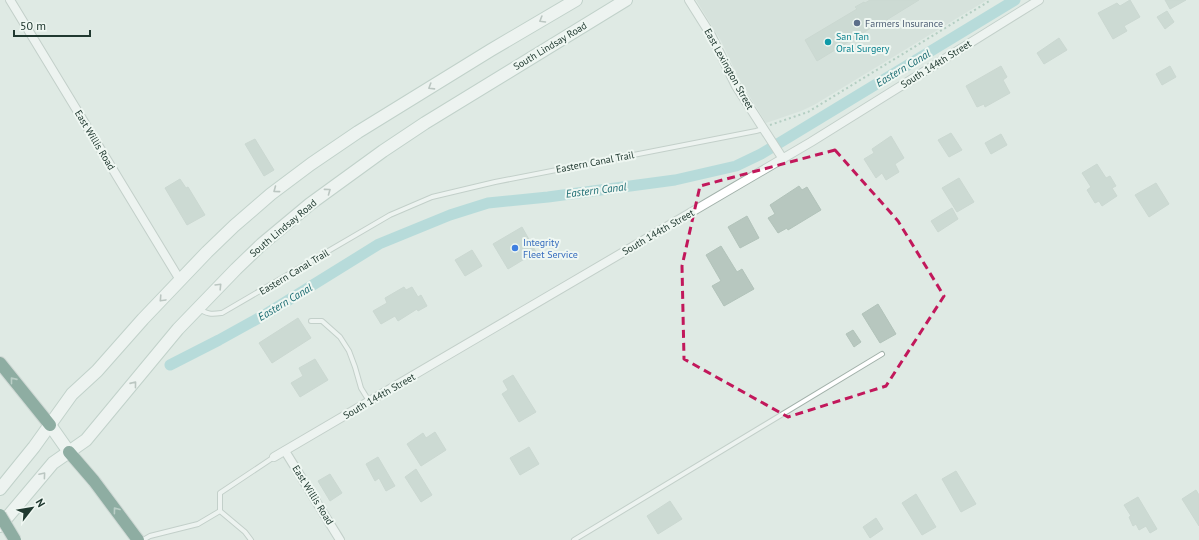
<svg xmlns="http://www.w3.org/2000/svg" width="1199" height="540" viewBox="0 0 1199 540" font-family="'PT Sans',sans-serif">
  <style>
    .built { fill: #cddad3 }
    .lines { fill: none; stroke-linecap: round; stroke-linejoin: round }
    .canal { stroke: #87cbce; stroke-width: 11 }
    .building { fill: #b7c7bf; stroke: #b2c3ba }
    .service-casing { stroke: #a2b1aa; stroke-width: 6 }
    .minor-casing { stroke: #a2b1aa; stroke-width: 10 }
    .secondary-casing { stroke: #9eb5ab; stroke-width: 14 }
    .motorway-casing { stroke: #bcc4c1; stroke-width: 14 }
    .path { stroke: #80ad9a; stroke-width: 2; stroke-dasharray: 2 3; stroke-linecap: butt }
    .service { stroke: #fff; stroke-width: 4 }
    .minor { stroke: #fff; stroke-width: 8 }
    .secondary { stroke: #fff; stroke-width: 12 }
    .motorway { stroke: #2d6453; stroke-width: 12 }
    .motorway-bridge-casing { stroke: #bcc4c1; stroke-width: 14; stroke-linecap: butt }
    .motorway-bridge { stroke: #2d6453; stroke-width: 12 }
    .oneway { stroke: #909c98 }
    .oneway2 { stroke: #8eaea2 }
    .marked { fill: none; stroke: #c2185b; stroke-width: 3; stroke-dasharray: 8 5; stroke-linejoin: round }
    .service-dot { fill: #5c6f8a; stroke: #eff7f2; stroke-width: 1.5 }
    .culture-dot { fill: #0f9aa8; stroke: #eff7f2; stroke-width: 1.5 }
    .shop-dot { fill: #3f7fe0; stroke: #eff7f2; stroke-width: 1.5 }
    .labels { text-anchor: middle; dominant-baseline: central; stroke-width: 4; stroke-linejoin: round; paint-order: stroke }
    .service-label { font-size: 10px; fill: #4e5e75; stroke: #eff7f2; text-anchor: start }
    .culture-label { font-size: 10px; fill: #0d838f; stroke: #eff7f2; text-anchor: start }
    .street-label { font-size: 10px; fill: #203930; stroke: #eff7f2 }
    .shop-label { font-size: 10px; fill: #366cbe; stroke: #eff7f2; text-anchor: start }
    .water-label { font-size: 11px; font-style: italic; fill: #1d6d73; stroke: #eff7f2 }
  </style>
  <rect width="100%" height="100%" fill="#dfeae4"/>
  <!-- built -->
  <path class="built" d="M696,0H987L814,105L801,111L766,123L739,79L721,41Z"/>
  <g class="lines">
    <!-- canal -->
    <path class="canal" d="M170,365L219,340L266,314L379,244L450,215L488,203L548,197L675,180L736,166L761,154L1015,0"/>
  </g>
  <!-- building -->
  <g class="building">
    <path d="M870,0H919L880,24L879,23L817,61L805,40L857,9L855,7L864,2L865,3Z"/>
    <path d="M1130,0L1140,17L1124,26L1127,31L1113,39L1098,13L1117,3L1120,6Z"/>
    <path d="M1165,0H1186L1170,9Z"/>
    <path d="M1167,11L1174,22L1165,29L1157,17Z"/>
    <path d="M1059,38L1067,50L1044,64L1037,53Z"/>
    <path d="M1001,66L1007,77L1003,80L1010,93L985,107L984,104L977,107L966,86Z"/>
    <path d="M1170,66L1176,77L1162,85L1156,74Z"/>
    <path d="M951,133L962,150L949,157L938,140Z"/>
    <path d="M1001,134L1007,145L991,154L985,143Z"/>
    <path d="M891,136L904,158L895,164L899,172L886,180L882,173L876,178L864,159L874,153L872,149Z"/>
    <path d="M255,139L274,170L264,176L245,144Z"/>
    <path d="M1097,164L1106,178L1110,176L1116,186L1112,188L1117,196L1102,206L1099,201L1095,203L1087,190L1091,187L1082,173Z"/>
    <path d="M959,178L974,202L957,212L942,188Z"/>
    <path d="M180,179L186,188L188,187L205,215L187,225L165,188Z"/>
    <path d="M1156,183L1169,204L1149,217L1135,195Z"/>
    <path d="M799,186L802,190L807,187L821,210L788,230L787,228L778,233L768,218L775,214L770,205Z"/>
    <path d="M952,208L958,219L938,232L931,221Z"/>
    <path d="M747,216L759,238L740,248L728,227Z"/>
    <path d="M522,227L536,252L508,269L493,244Z"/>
    <path d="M721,246L737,272L742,269L754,289L724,306L712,286L721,281L706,255Z"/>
    <path d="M472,250L482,266L465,276L455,260Z"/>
    <path d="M404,287L406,290L412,287L418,297L421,295L427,306L418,311L417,309L398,321L395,316L381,324L373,311L387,303L385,298Z"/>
    <path d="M878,304L896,334L880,343L862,314Z"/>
    <path d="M298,318L311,338L272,363L259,343Z"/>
    <path d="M853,330L861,342L854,347L846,334Z"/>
    <path d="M315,359L328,380L300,397L291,383L303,376L299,368Z"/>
    <path d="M513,375L536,412L519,422L502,394L508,390L503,381Z"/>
    <path d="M435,432L446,450L421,466L407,444L423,433L426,438Z"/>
    <path d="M529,447L539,464L520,475L510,458Z"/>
    <path d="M378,457L395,486L386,491L379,478L375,481L366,464Z"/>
    <path d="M416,469L432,495L421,502L405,477Z"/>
    <path d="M956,471L976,504L961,512L942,479Z"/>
    <path d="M330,474L342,493L330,501L318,481Z"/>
    <path d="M1196,490L1199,495V526L1182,499Z"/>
    <path d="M916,494L936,527L922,535L902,503Z"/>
    <path d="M1138,497L1157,529L1150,533L1146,526L1139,530L1136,524L1133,526L1129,517L1131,516L1124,505Z"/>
    <path d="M670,501L682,519L658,534L647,516Z"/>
    <path d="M876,518L883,529L870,538L863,527Z"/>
  </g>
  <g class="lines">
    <!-- service casing -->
    <g class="service-casing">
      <g id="service">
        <path d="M199,308C206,315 213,314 222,313L390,215L432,197L495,182L756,131L763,129"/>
        <path d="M311,321H322L340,337L349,351L355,367L361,388L369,401"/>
        <path d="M143,540L150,536L198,524L220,511"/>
        <path d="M251,540L245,532L220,511V493L274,457"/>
        <path d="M574,540L882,354"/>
      </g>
    </g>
    <!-- minor casing -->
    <g class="minor-casing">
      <g id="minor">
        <path d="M10,0L180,280"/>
        <path d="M689,0L711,35L736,86L783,159"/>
        <path d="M285,451L340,540"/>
        <path d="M274,457L811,142L1039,0"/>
      </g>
    </g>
    <!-- secondary casing -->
    <g class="secondary-casing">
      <g id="secondary">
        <path d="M50,425L69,452"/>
        <path d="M0,489L34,447L72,394L97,371L143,319L207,252L234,226L271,194L311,164L358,132L491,50L576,0"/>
        <path d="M0,526L53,463L86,440L178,329L236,269L262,244L310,204L383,151L425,123L626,0"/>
      </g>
    </g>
    <!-- motorway casing -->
    <g class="motorway-casing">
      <g id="motorway">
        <path d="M0,363L50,425"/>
        <path d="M69,452L94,481L138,540"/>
      </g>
    </g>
    <!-- path -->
    <path class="path" d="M770,125L808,112L991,0"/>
    <!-- service -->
    <use href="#service" class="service"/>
    <!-- minor -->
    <use href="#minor" class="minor"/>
    <!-- secondary -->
    <use href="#secondary" class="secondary"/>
    <!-- motorway -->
    <use href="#motorway" class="motorway"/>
    <!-- motorway-bridge casing -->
    <g class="motorway-bridge-casing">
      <path id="motorway-bridge" d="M0,515L15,540"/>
    </g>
    <!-- motorway-bridge -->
    <use href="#motorway-bridge" class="motorway-bridge"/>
  </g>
  <!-- one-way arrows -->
  <defs><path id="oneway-chevron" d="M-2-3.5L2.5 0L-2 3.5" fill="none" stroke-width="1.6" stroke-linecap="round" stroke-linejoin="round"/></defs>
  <g class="oneway">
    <use href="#oneway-chevron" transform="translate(542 20) rotate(149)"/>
    <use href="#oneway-chevron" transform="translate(431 87) rotate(148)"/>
    <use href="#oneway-chevron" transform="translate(276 190) rotate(143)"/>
    <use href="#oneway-chevron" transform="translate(328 191) rotate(-36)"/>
    <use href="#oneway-chevron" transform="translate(219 286) rotate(-46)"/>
    <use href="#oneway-chevron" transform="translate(162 299) rotate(133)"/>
    <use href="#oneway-chevron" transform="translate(134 384) rotate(-51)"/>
    <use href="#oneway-chevron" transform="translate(43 475) rotate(-50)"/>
  </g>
  <g class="oneway2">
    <use href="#oneway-chevron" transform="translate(13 380) rotate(-129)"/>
    <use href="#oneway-chevron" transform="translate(116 510) rotate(-127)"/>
  </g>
  <!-- marked area -->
  <path d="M0 0H1199V540H0ZM835,150L898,221L944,296L886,386L788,417L684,359L682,266L700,186Z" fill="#dfeae4" fill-opacity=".55" fill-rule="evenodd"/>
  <path class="marked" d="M835,150L898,221L944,296L886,386L788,417L684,359L682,266L700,186Z"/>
  <!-- markers -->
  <circle class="service-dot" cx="857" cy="23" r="4"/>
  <circle class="culture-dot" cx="828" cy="42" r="4"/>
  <circle class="shop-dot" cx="515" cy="248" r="4"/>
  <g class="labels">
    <!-- service labels -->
    <g class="service-label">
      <text x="865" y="23">Farmers Insurance</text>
    </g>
    <!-- culture labels -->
    <g class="culture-label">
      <text x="836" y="36">San Tan<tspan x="836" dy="12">Oral Surgery</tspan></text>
    </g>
    <!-- street labels -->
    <g class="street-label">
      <text transform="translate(550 46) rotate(-31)">South Lindsay Road</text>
      <text transform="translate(936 64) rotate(-32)">South 144th Street</text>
      <text transform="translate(729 69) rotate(61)">East Lexington Street</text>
      <text transform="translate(95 140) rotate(59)">East Willis Road</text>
      <text transform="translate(595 162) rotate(-11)">Eastern Canal Trail</text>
      <text transform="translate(283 228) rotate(-40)">South Lindsay Road</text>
      <text transform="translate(658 232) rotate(-30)">South 144th Street</text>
      <text transform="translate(294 272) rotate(-31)">Eastern Canal Trail</text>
      <text transform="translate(379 396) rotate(-30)">South 144th Street</text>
      <text transform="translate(313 495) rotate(58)">East Willis Road</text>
    </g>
    <!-- shop labels -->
    <g class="shop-label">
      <text x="523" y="242">Integrity<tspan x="523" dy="12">Fleet Service</tspan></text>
    </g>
    <!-- water labels -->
    <g class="water-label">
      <text transform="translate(903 68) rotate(-31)">Eastern Canal</text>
      <text transform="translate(596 190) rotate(-7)">Eastern Canal</text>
      <text transform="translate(285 302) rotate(-31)">Eastern Canal</text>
    </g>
  </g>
  <!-- north arrow -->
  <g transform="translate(32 508) rotate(59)" stroke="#eff7f2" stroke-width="3" paint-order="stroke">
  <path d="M0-3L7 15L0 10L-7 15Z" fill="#203930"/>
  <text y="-6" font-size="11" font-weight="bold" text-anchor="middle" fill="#203930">N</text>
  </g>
  <!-- scale -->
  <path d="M14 30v6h76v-6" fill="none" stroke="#203930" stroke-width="2"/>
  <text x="20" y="30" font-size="12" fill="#203930" stroke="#eff7f2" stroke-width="3" paint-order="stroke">50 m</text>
</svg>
